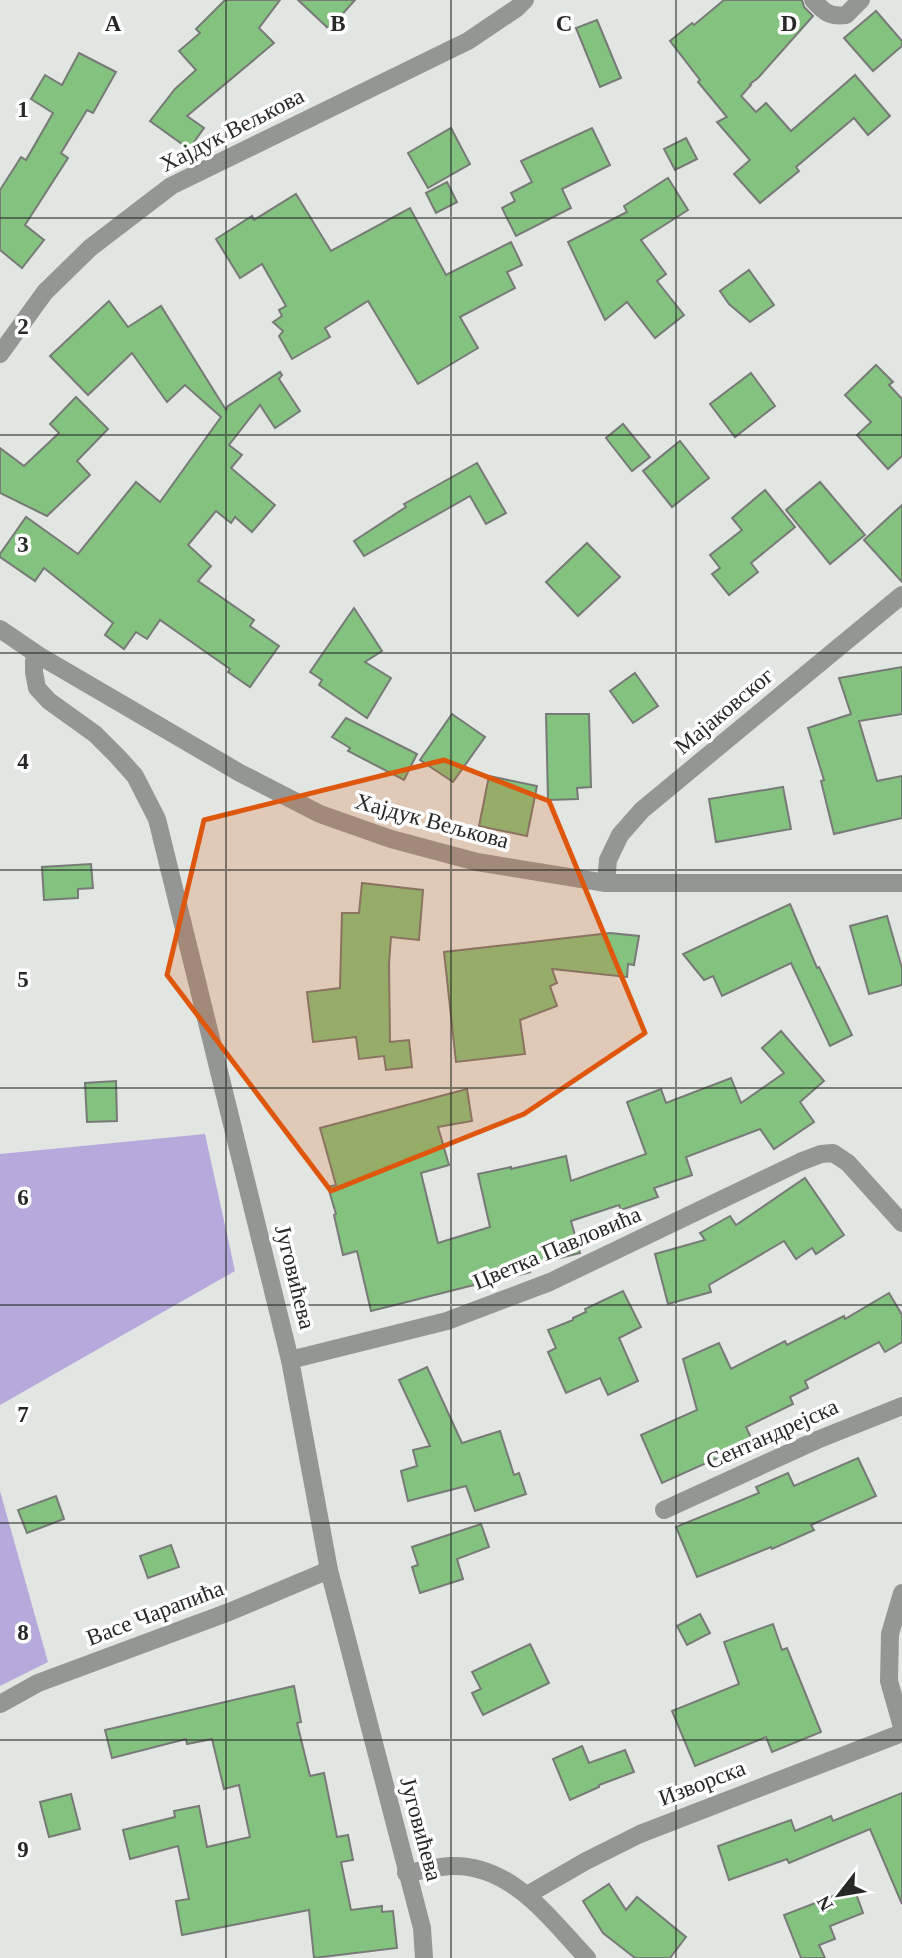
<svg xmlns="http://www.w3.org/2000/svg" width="902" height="1958" viewBox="0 0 902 1958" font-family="'Times New Roman',serif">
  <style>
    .green { fill: #b7a9dc }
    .building { fill: #84c37f; stroke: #777a76; stroke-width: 2 }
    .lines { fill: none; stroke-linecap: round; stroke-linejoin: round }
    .minor { stroke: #949694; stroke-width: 18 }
    .marked { fill: #de570d; fill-opacity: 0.2; stroke: #de570d; stroke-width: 5; stroke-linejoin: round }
    .grid { fill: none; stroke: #272927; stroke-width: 2; stroke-opacity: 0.55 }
    .labels { text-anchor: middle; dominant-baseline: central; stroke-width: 7; stroke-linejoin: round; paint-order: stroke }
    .street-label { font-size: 23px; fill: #272927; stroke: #fff }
    .grid-label { font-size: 23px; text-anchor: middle; font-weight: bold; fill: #272927; stroke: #fff; stroke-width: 7; stroke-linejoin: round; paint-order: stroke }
  </style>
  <rect width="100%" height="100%" fill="#e2e6e2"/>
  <!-- green -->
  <g class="green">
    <path d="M205,1134L235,1271L0,1405V1154Z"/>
    <path d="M0,1491L48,1662L0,1686Z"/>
  </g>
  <!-- building -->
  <g class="building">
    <path d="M225,0H280L259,28L274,43L187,116L204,128L189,149L150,121L175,89L196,70L179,51L200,33L196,29Z"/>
    <path d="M298,0H355L329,29Z"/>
    <path d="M724,0H802L804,7L813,16L758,78L750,84L751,85L741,96L756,112L766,103L791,131L855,75L890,116L868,135L854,118L796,167L799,171L760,203L734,174L750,160L717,122L727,117L698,82L700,80L670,41L692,23L694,25Z"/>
    <path d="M876,11L902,41V46L873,71L844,38Z"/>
    <path d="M597,20L621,78L600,87L576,28Z"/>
    <path d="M79,53L116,72L93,113L87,110L61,153L68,158L25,225L44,240L22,268L0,250V190L21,157L26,160L53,113L31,99L45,75L62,85Z"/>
    <path d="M451,128L470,164L428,188L408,153Z"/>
    <path d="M592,128L610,165L562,189L571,208L516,236L502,208L515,201L511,193L532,182L521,161Z"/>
    <path d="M686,138L697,159L675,170L664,149Z"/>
    <path d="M668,178L688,210L641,240L666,274L657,281L684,315L655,338L627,302L605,320L568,242L627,212L624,206Z"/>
    <path d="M447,182L457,202L436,213L426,193Z"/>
    <path d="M296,194L331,251L410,208L446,275L511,242L522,265L507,272L515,288L460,317L478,348L418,384L368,301L325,328L330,337L292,359L279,336L283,331L273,322L282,316L279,310L286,306L262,264L240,278L216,239L252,216L254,220Z"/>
    <path d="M749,270L774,305L750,322L729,304L720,291Z"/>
    <path d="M109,301L128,327L161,306L226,410L228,406L280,372L282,375L279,379L300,411L275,428L260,405L229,445L242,455L231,468L275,505L252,532L235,517L231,523L216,511L188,545L211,566L198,581L254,620L250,626L279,646L250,687L228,672L230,669L160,620L147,639L136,632L124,649L105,635L113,623L44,568L35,581L0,557V554L26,517L78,554L136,482L160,502L221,417L185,385L167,402L132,353L88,395L50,356Z"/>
    <path d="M876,365L893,382L889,385L902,399V456L888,469L857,435L871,422L845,395Z"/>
    <path d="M751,373L775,406L735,437L710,404Z"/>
    <path d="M76,397L108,429L77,461L90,475L47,516L0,493V448L24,466L59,433L50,424Z"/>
    <path d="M623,424L650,457L632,471L606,438Z"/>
    <path d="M680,441L709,478L672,507L643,471Z"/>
    <path d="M477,463L506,513L486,524L470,496L364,556L354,541L406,507L404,504Z"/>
    <path d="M820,482L865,535L830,564L786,510Z"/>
    <path d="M765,490L795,527L751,563L758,572L729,595L712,574L720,568L710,555L742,530L732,518Z"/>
    <path d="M902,505V582L864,540Z"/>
    <path d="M587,543L620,577L578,616L546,582Z"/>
    <path d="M354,608L382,651L365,662L391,678L367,718L319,685L322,680L310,672Z"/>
    <path d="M902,667V714L859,721L877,781L902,776V818L834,834L821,781L824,780L808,728L851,714L839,678Z"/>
    <path d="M635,673L658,706L633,723L610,691Z"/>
    <path d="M452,714L485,737L453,782L420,760Z"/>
    <path d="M546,714H589L591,787L577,788L578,799L548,800Z"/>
    <path d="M346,718L417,754L404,780L348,751L350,748L332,737Z"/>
    <path d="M489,776L537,786L527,836L479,826Z"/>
    <path d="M783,787L791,829L716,842L709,799Z"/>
    <path d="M91,864L93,888L78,889V898L44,900L42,867Z"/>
    <path d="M362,883L423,890L419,940L391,937L389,964L390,1042L409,1040L412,1067L386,1070L384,1056L359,1059L356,1037L313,1042L307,992L340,988L342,913H359Z"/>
    <path d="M790,904L817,968L819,967L852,1035L830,1046L791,963L722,996L713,976L704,980L683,954Z"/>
    <path d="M887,916L902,968V985L869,994L850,926Z"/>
    <path d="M610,933L639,936L634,965L628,964L627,977L552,969L557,983L550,986L557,1006L520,1020L525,1054L456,1062L444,952Z"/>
    <path d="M781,1031L824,1081L800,1102L814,1122L774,1149L760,1129L686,1157L692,1175L654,1188L658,1197L621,1210L619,1205L571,1221L580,1253L528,1266L530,1272L479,1287L478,1284L371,1311L357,1251L343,1255L334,1215L336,1214L328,1187L336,1185L320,1128L467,1089L472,1121L438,1127L449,1165L421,1173L438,1243L490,1227L478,1174L511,1167V1169L566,1156L571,1181L646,1154L627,1102L661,1089L666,1103L731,1078L741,1103L784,1073L762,1048Z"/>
    <path d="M116,1081L117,1121L87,1122L85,1083Z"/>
    <path d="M805,1178L844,1235L816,1254L812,1248L796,1259L784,1241L709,1285L711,1292L668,1304L655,1254L705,1240L700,1233L730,1216L736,1225Z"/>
    <path d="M623,1291L641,1327L619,1338L638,1381L608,1395L600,1378L566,1393L548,1352L556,1348L548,1330L573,1320V1318L586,1312L585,1309Z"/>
    <path d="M889,1293L902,1315V1342L885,1352L879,1342L805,1381L808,1388L790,1397L793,1404L746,1427L753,1442L662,1483L641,1435L697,1410L683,1359L719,1343L731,1369L785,1341L787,1345L844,1316L845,1319Z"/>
    <path d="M427,1367L462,1443L500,1431L514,1475L519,1473L526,1494L475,1511L466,1486L408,1501L401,1471L417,1466L413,1450L430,1446L399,1380Z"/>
    <path d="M858,1458L876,1496L811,1525L814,1530L772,1549L771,1547L697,1577L676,1527L759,1493L756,1487L788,1473L794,1486Z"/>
    <path d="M56,1496L64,1519L27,1533L18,1510Z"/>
    <path d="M481,1524L489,1547L457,1559L463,1579L420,1593L412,1567L418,1565L412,1547Z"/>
    <path d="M171,1545L179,1567L148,1578L140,1556Z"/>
    <path d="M700,1614L710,1633L687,1645L677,1626Z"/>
    <path d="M773,1624L782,1650L787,1648L821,1732L772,1752L766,1737L695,1766L672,1711L739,1684L724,1642Z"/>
    <path d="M530,1644L549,1683L483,1715L472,1693L481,1689L472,1672Z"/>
    <path d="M294,1686L301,1722L297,1723L310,1776L324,1773L337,1837L348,1835L353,1860L341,1862L351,1910L382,1906V1912L393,1911L397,1948L314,1958L309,1910L182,1935L176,1901L189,1899L178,1846L130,1859L123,1830L175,1817L174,1811L199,1806L207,1847L250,1837L239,1785L224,1789L212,1739L187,1744L186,1739L112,1758L105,1730Z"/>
    <path d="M582,1746L589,1763L625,1750L634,1772L599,1785V1787L570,1800L553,1759Z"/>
    <path d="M902,1793V1904L870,1829L789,1863L787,1859L729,1880L718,1846L791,1820L795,1831L831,1816L833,1821Z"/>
    <path d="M71,1794L80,1829L49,1837L40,1802Z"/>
    <path d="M609,1884L626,1910L637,1897L686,1937L670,1958H635L603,1933L583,1901Z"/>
    <path d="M854,1888L863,1913L830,1926L835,1939L819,1945L825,1958H801L784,1915Z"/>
  </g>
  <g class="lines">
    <!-- minor -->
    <g class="minor">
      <path d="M813,0C824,12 829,17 846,15L861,0"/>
      <path d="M0,354L45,292L90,248L171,186L468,41L517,8L525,0"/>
      <path d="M0,629L38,655L240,773L320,814L391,839L477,862L606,883H902"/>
      <path d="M38,655L34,661V672L37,688L49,701L95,734L118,757L135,776L157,819L290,1360L329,1570L422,1928L424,1958"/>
      <path d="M606,883L608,860L620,835L642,810L902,595"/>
      <path d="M290,1360L447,1321L550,1282L800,1162L821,1154L833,1153L848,1163L902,1223"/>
      <path d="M664,1510L817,1440L902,1406"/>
      <path d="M902,1593L890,1634L889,1681L902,1727"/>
      <path d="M0,1704L38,1683L229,1612L329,1570"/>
      <path d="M406,1873C421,1871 436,1867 450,1866C511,1863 550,1919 587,1958"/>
      <path d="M527,1895L586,1861L640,1834L902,1733"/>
    </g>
  </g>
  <!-- marked area -->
  <path class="marked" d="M444,760L549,801L645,1033L524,1114L331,1191L167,975L204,820Z"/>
  <!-- grid -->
  <path class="grid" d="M226,0V1958M451,0V1958M676,0V1958M0,218H902M0,435H902M0,653H902M0,870H902M0,1088H902M0,1305H902M0,1523H902M0,1740H902"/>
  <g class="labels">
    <!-- street labels -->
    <g class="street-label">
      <text transform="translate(232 130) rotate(-27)">Хајдук Вељкова</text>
      <text transform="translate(724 711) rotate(-40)">Мајаковског</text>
      <text transform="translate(432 821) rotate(15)">Хајдук Вељкова</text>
      <text transform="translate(557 1248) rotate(-23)">Цветка Павловића</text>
      <text transform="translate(295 1277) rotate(76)">Југовићева</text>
      <text transform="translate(772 1434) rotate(-24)">Сентандрејска</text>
      <text transform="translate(155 1613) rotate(-21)">Васе Чарапића</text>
      <text transform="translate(702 1783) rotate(-21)">Изворска</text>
      <text transform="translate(421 1829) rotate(75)">Југовићева</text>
    </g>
  </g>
  <g class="grid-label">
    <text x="113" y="31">A</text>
    <text x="338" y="31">B</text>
    <text x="564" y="31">C</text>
    <text x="789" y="31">D</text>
    <text x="23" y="117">1</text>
    <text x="23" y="334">2</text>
    <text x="23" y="552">3</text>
    <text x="23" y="769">4</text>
    <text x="23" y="987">5</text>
    <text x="23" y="1205">6</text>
    <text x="23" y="1422">7</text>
    <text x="23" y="1640">8</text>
    <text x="23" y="1857">9</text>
  </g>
  <!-- north arrow -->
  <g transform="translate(839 1895) rotate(239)" stroke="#ffffff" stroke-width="5" paint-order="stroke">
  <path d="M0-5L12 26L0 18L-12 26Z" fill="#272927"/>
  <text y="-10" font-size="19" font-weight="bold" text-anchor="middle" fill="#272927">N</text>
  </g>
</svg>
